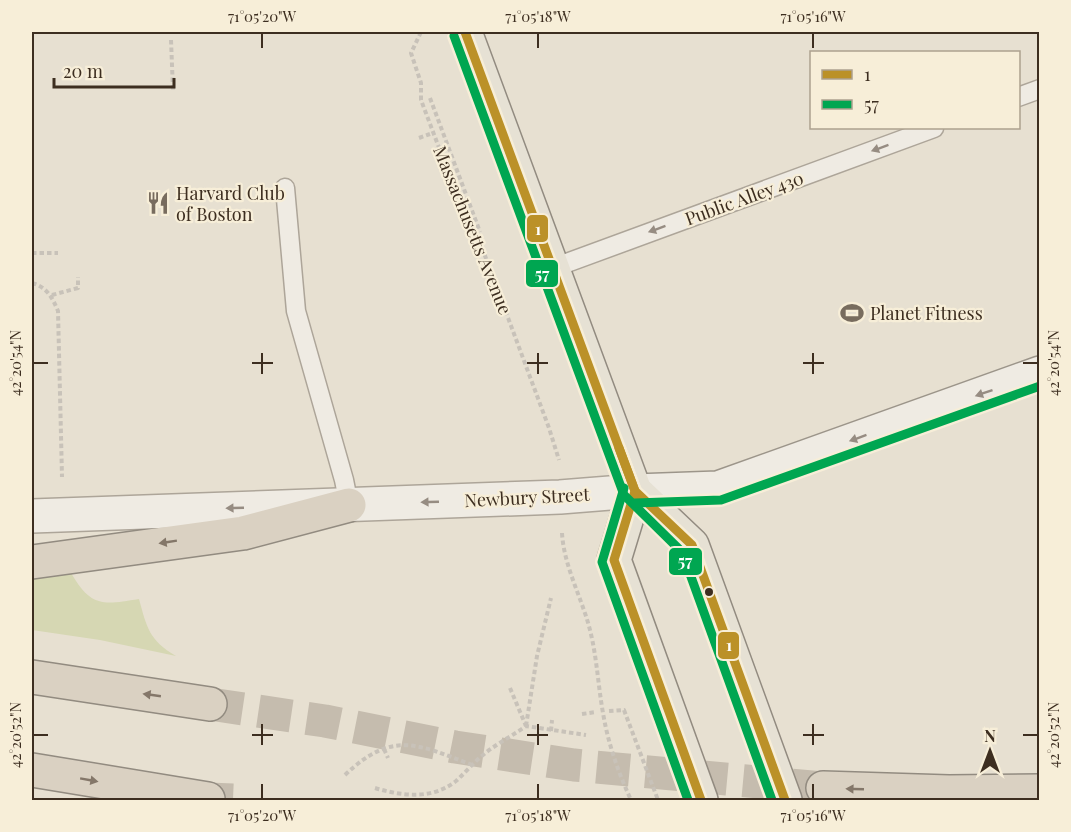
<svg xmlns="http://www.w3.org/2000/svg" width="1071" height="832" viewBox="0 0 1071 832" font-family="'Playfair Display',serif">
  <style>
    .green { fill: #d6d7b3 }
    .lines { fill: none; stroke-linecap: round; stroke-linejoin: round }
    .motorway-tunnel { stroke: #c5bcae; stroke-width: 33; stroke-dasharray: 33 16; stroke-linecap: butt }
    .service-casing { stroke: #ada599; stroke-width: 21 }
    .minor-casing { stroke: #ada599; stroke-width: 36 }
    .secondary-casing { stroke: #9c958a; stroke-width: 36 }
    .primary-casing { stroke: #928b80; stroke-width: 36 }
    .motorway-casing { stroke: #928b80; stroke-width: 36 }
    .path { stroke: #c8c2b9; stroke-width: 4; stroke-dasharray: 4.5 3; stroke-linecap: butt }
    .service { stroke: #efebe3; stroke-width: 18 }
    .minor { stroke: #efebe3; stroke-width: 33 }
    .secondary { stroke: #efebe3; stroke-width: 33 }
    .primary { stroke: #e6e1d4; stroke-width: 33 }
    .motorway { stroke: #dad1c2; stroke-width: 33 }
    .bus-1-casing { stroke: #f7eed8; stroke-width: 14 }
    .bus-2-casing { stroke: #f7eed8; stroke-width: 14 }
    .bus-1 { stroke: #bb9128; stroke-width: 9 }
    .bus-2 { stroke: #00a651; stroke-width: 9 }
    .oneway { fill: #968c82 }
    .oneway2 { fill: #847769 }
    .ticks { fill: none; stroke: #3d2e20; stroke-width: 2 }
    .bus-dot { fill: #3d2e20; stroke: #f7eed8; stroke-width: 2 }
    .labels { text-anchor: middle; dominant-baseline: central; stroke-width: 4.5; stroke-linejoin: round; paint-order: stroke }
    .poi-label { font-size: 18px; fill: #3d2e20; stroke: #f7eed8; text-anchor: start }
    .street-label { font-size: 18px; fill: #3d2e20; stroke: #f7eed8 }
    .line-badge { stroke: #f7eed8; stroke-width: 2 }
    .badge-label { font-size: 16px; text-anchor: middle; font-weight: bold; fill: #fff }
    .neatline { fill: none; stroke: #3d2e20; stroke-width: 2 }
    .ticks-label { font-size: 15px; text-anchor: middle; fill: #3d2e20 }
  </style>
  <rect width="100%" height="100%" fill="#e7e0d1"/>
  <!-- green -->
  <path class="green" d="M71,573C91,607 102,605 139,599C147,628 149,640 176,656L100,640L32,630V578Z"/>
  <g class="lines">
    <!-- motorway-tunnel -->
    <g class="motorway-tunnel">
      <path d="M210,704L325,721L455,747L574,765L823,788"/>
      <path d="M208,799L233,800"/>
    </g>
    <!-- service casing -->
    <g class="service-casing">
      <g id="service">
        <path d="M1018,97L1040,89"/>
        <path d="M285,188L296,311L344,480L349,505"/>
        <path d="M553,268L934,128"/>
      </g>
    </g>
    <!-- minor casing -->
    <g class="minor-casing">
      <path id="minor" d="M32,516L560,497L635,491"/>
    </g>
    <!-- secondary casing -->
    <g class="secondary-casing">
      <path id="secondary" d="M635,491L718,488L1040,373"/>
    </g>
    <!-- primary casing -->
    <g class="primary-casing">
      <g id="primary">
        <path d="M465,32L635,491L692,545L785,800"/>
        <path d="M635,491L614,560L701,800"/>
      </g>
    </g>
    <!-- motorway casing -->
    <g class="motorway-casing">
      <g id="motorway">
        <path d="M32,562L243,533L349,505"/>
        <path d="M32,677L210,704"/>
        <path d="M32,770L208,799"/>
        <path d="M823,788L949,792L1040,791"/>
      </g>
    </g>
    <!-- path -->
    <g class="path">
      <path d="M421,32L411,53L421,83V100L472,235L481,245L549,428L559,460"/>
      <path d="M171,40L173,90"/>
      <path d="M430,98L480,232"/>
      <path d="M419,138L430,134"/>
      <path d="M32,253H58"/>
      <path d="M32,283C47,287 52,297 58,311L62,477"/>
      <path d="M52,295L78,288V277"/>
      <path d="M562,533C564,567 582,598 590,630C597,658 598,685 603,713C608,743 618,772 631,800"/>
      <path d="M510,688L526,726"/>
      <path d="M609,711L624,710L658,800"/>
      <path d="M582,714L596,712"/>
      <path d="M526,726L537,656L551,598"/>
      <path d="M551,731L552,720"/>
      <path d="M384,749L388,758"/>
      <path d="M345,775C392,730 418,744 472,765"/>
      <path d="M375,788C402,796 432,800 456,781C465,773 473,763 483,755C496,744 512,736 526,726L586,735"/>
    </g>
    <!-- service -->
    <use href="#service" class="service"/>
    <!-- minor -->
    <use href="#minor" class="minor"/>
    <!-- secondary -->
    <use href="#secondary" class="secondary"/>
    <!-- primary -->
    <use href="#primary" class="primary"/>
    <!-- motorway -->
    <use href="#motorway" class="motorway"/>
    <!-- bus-1 casing -->
    <g class="bus-1-casing">
      <g id="bus-1">
        <path d="M465,32L635,491L692,545L785,800"/>
        <path d="M619,448L635,491L614,560L701,800"/>
      </g>
    </g>
    <!-- bus-2 casing -->
    <g class="bus-2-casing">
      <g id="bus-2">
        <path d="M454,36L624,495L682,552L772,800"/>
        <path d="M624,488L602,562L688,800"/>
        <path d="M635,503L721,500L1040,386"/>
      </g>
    </g>
    <!-- bus-1 -->
    <use href="#bus-1" class="bus-1"/>
    <!-- bus-2 -->
    <use href="#bus-2" class="bus-2"/>
  </g>
  <!-- one-way arrows -->
  <defs><path id="oneway-solid" d="M-6-.8H1V-3.2L6.5 0L1 3.2V.8H-6Z" transform="scale(1.5)"/></defs>
  <g class="oneway">
    <use href="#oneway-solid" transform="translate(880 148) rotate(160)"/>
    <use href="#oneway-solid" transform="translate(657 229) rotate(160)"/>
    <use href="#oneway-solid" transform="translate(984 393) rotate(161)"/>
    <use href="#oneway-solid" transform="translate(858 438) rotate(160)"/>
    <use href="#oneway-solid" transform="translate(430 502) rotate(178)"/>
    <use href="#oneway-solid" transform="translate(235 508) rotate(178)"/>
  </g>
  <g class="oneway2">
    <use href="#oneway-solid" transform="translate(168 542) rotate(171)"/>
    <use href="#oneway-solid" transform="translate(152 695) rotate(-172)"/>
    <use href="#oneway-solid" transform="translate(89 780) rotate(10)"/>
    <use href="#oneway-solid" transform="translate(855 789) rotate(-178)"/>
  </g>
  <!-- ticks -->
  <path class="ticks" d="M262,33V48M538,33V48M813,33V48M262,353V374M538,353V374M813,353V374M33,363H48M252,363H273M527,363H548M803,363H824M1023,363H1038M262,724V745M538,724V745M813,724V745M33,735H48M252,735H273M527,735H548M803,735H824M1023,735H1038M262,784V799M538,784V799M813,784V799"/>
  <!-- icons -->
  <defs>
    <g id="restaurant-bare" transform="scale(1.8)"><path d="M-5-6h1v4h1v-4h1v4h1v-4h1v5L-1.5 .5V6h-2V.5L-5-1ZM5-6V6H3V1.5H1.5Q1.5-4 5-6Z" fill="#786c5e" stroke="#f7eed8" stroke-width="2.5" paint-order="stroke"/></g>
    <g id="stadium-bare" transform="scale(1.8)"><path d="M0-5a6.5 5 0 1 0 0 10a6.5 5 0 1 0 0-10ZM-3.5-1.8h7v3.6h-7Z" fill="#786c5e" stroke="#f7eed8" stroke-width="2.5" paint-order="stroke"/></g>
  </defs>
  <g fill-rule="evenodd">
    <use href="#restaurant-bare" x="158" y="203"/>
    <use href="#stadium-bare" x="852" y="313"/>
  </g>
  <!-- markers -->
  <circle class="bus-dot" cx="709" cy="592" r="5"/>
  <g class="labels">
    <!-- poi labels -->
    <g class="poi-label">
      <text x="176" y="193">Harvard Club<tspan x="176" dy="21">of Boston</tspan></text>
      <text x="870" y="313">Planet Fitness</text>
    </g>
    <!-- street labels -->
    <g class="street-label">
      <text transform="translate(744 198) rotate(-20)">Public Alley 430</text>
      <text transform="translate(473 230) rotate(68)">Massachusetts Avenue</text>
      <text transform="translate(527 497) rotate(-3)">Newbury Street</text>
    </g>
  </g>
  <g class="line-badge">
    <rect x="526" y="214" width="23" height="29" rx="6" fill="#bb9128"/>
    <rect x="525" y="259" width="34" height="29" rx="6" fill="#00a651"/>
    <rect x="668" y="547" width="35" height="29" rx="6" fill="#00a651"/>
    <rect x="717" y="631" width="23" height="29" rx="6" fill="#bb9128"/>
  </g>
  <g class="badge-label">
    <text x="538" y="235">1</text>
    <text x="542" y="280">57</text>
    <text x="685" y="567">57</text>
    <text x="729" y="651">1</text>
  </g>
  <!-- border -->
  <rect width="1071" height="832" fill="none" stroke="#f7eed8" stroke-width="66"/>
  <!-- legend -->
  <rect x="810" y="51" width="210" height="78" fill="#f7eed8" stroke="#ada18e" stroke-width="1.5"/>
  <rect x="822" y="70" width="30" height="9" fill="#bb9128" stroke="#ada18e" stroke-width="1.5"/>
  <text x="864" y="81" font-size="18" fill="#3d2e20">1</text>
  <rect x="822" y="100" width="30" height="9" fill="#00a651" stroke="#ada18e" stroke-width="1.5"/>
  <text x="864" y="111" font-size="18" fill="#3d2e20">57</text>
  <!-- north arrow -->
  <g transform="translate(990 751)" stroke="#f7eed8" stroke-width="4.5" paint-order="stroke">
  <path d="M0-4.5L10 22L0 15L-10 22Z" fill="#3d2e20"/>
  <text y="-9" font-size="16" font-weight="bold" text-anchor="middle" fill="#3d2e20">N</text>
  </g>
  <!-- scale -->
  <path d="M54 78v9h120v-9" fill="none" stroke="#3d2e20" stroke-width="3"/>
  <text x="63" y="78" font-size="18" fill="#3d2e20" stroke="#f7eed8" stroke-width="4.5" paint-order="stroke">20 m</text>
  <rect x="33" y="33" width="1005" height="766" class="neatline"/>
  <g class="ticks-label">
    <text x="262" y="22">71°05'20"W</text>
    <text x="538" y="22">71°05'18"W</text>
    <text x="813" y="22">71°05'16"W</text>
    <text transform="translate(16 363) rotate(-90)" y="5">42°20'54"N</text>
    <text transform="translate(1054 363) rotate(-90)" y="5">42°20'54"N</text>
    <text transform="translate(16 735) rotate(-90)" y="5">42°20'52"N</text>
    <text transform="translate(1054 735) rotate(-90)" y="5">42°20'52"N</text>
    <text x="262" y="821">71°05'20"W</text>
    <text x="538" y="821">71°05'18"W</text>
    <text x="813" y="821">71°05'16"W</text>
  </g>
</svg>
